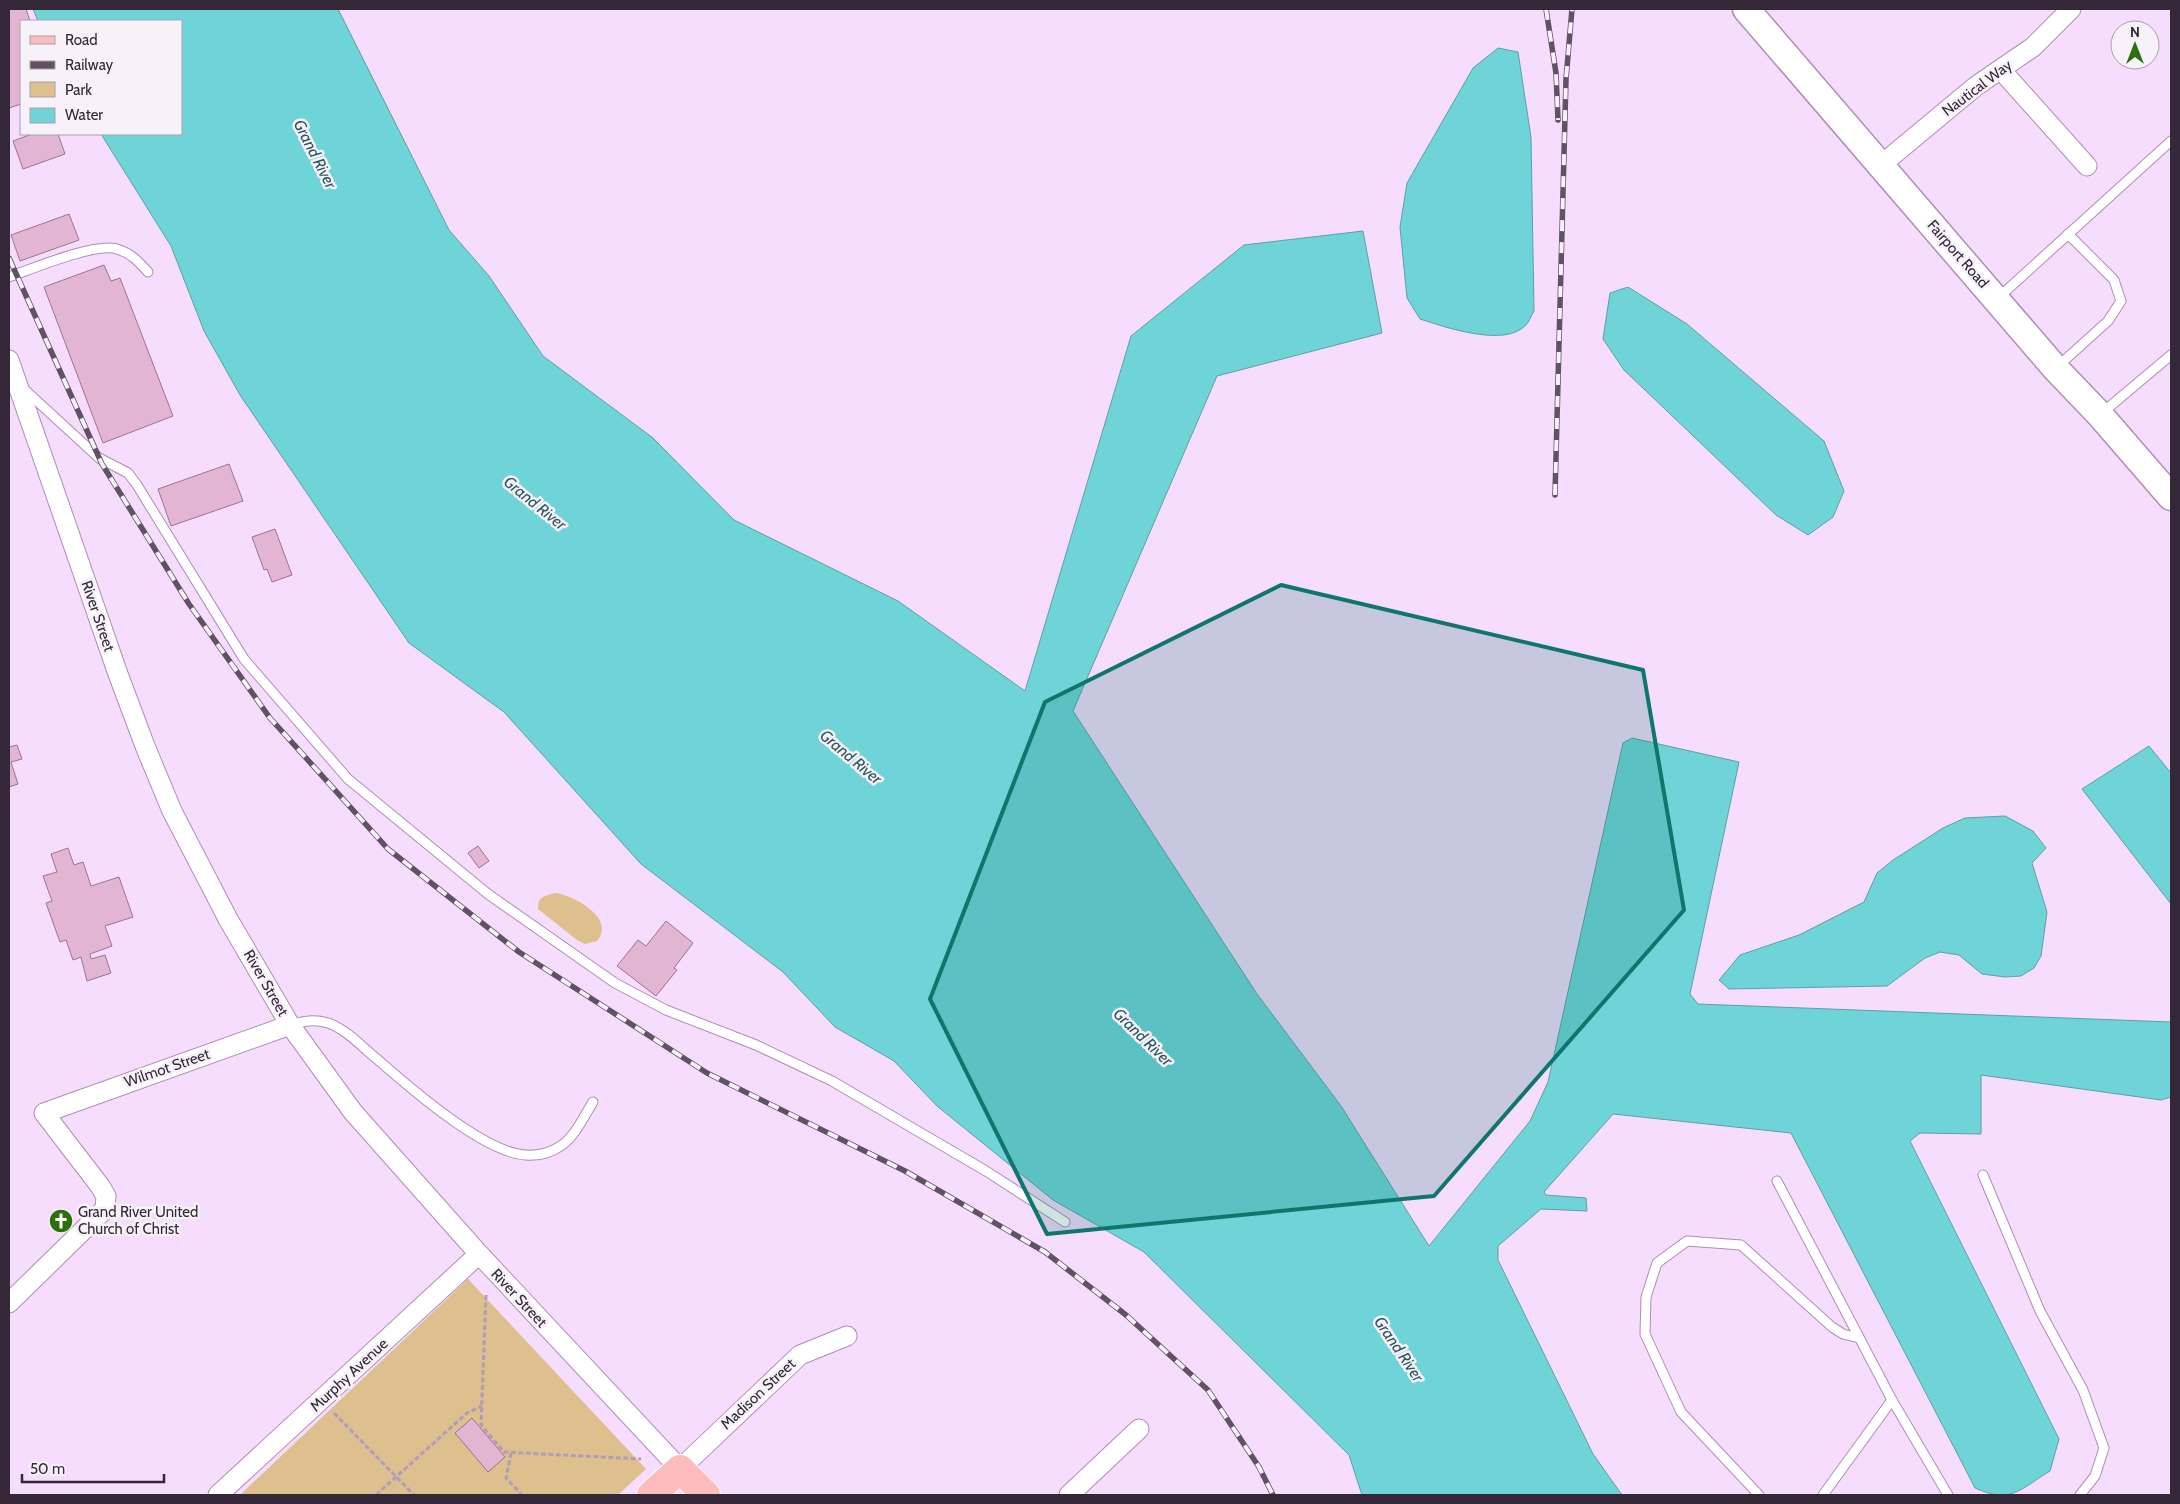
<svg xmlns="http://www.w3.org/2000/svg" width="2180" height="1504" viewBox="0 0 2180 1504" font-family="Cabin,sans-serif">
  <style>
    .green { fill: #debf8e }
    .water { fill: #6ed4d7; stroke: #5da0a7 }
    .building { fill: #e2b5d3; stroke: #9d7490 }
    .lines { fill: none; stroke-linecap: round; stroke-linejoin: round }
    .lane-casing { stroke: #ad8fb6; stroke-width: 11 }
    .street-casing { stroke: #ad8fb6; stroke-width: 21 }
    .secondary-casing { stroke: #ad8fb6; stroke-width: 29 }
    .primary-casing { stroke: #fff; stroke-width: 30 }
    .path { stroke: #b29db8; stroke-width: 3; stroke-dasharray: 5 2.5; stroke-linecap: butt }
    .lane { stroke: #fff; stroke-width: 9 }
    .street { stroke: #fff; stroke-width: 19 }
    .secondary { stroke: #fff; stroke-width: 26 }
    .primary { stroke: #fcbbbd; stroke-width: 28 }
    .rail-casing { stroke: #615165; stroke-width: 5.5 }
    .rail { stroke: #f7f1f9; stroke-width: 4; stroke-dasharray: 11; stroke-linecap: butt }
    .marked { fill: #0f766e; fill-opacity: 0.2; stroke: #0f766e; stroke-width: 4; stroke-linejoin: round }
    .labels { text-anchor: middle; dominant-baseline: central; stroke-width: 5; stroke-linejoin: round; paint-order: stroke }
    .street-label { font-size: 15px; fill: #342838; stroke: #f7f1f9 }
    .poi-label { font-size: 15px; fill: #342838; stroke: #f7f1f9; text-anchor: start }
    .water-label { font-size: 16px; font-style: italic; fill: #2b585a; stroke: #f7f1f9 }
  </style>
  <rect width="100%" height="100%" fill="#f6dcfd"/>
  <!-- green -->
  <g class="green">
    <path d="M556,893C574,896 616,918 597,941L585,944L577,940L538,909C537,897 546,895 556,893Z"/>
    <path d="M468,1279L646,1469L618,1495H240Z"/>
  </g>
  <!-- water -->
  <g class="water">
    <path d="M33,9H338L449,230L489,276L543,356L653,438L734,520L898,601L1025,691L1131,336L1244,245L1363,231L1382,333L1217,376L1073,711L1257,994L1341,1106L1429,1246L1530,1121L1548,1082L1623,743L1632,738L1739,762L1690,994L1698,1004L2171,1022V1097L2161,1100L1981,1075V1134L1920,1133L1910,1141L2059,1439L2050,1471C2019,1490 2011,1504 1975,1488L1791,1133L1613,1114L1544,1192L1546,1195L1586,1198L1587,1211L1541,1209L1498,1246V1260L1593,1454L1622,1495H1362L1349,1455L1144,1252L1053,1200L937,1106L894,1061L835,1027L783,972L641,864L504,712L409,643L240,395L204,331L171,246L101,134H181V21H38Z"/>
    <path d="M1498,48L1518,52L1531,137L1534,311C1531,316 1529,322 1526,325C1505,348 1445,327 1420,319L1407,298L1400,227L1407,183L1473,68Z"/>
    <path d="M1628,287L1687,324L1824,441L1844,491L1833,517L1808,535L1776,515L1624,370L1603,339L1610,293Z"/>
    <path d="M2149,746L2171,773V904L2082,789Z"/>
    <path d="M2005,816L2033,831L2046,848L2032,863L2047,912L2041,956L2034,968L2021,976L2005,977L1982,974L1959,955L1940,952L1925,958L1887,986L1729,989L1719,980L1740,955L1799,935L1864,902L1877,873L1893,860L1943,828L1965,818Z"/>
  </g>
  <!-- building -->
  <g class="building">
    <path d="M9,9H26L30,21H21V104L9,108Z"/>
    <path d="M32,134H58L65,154L23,169L13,141Z"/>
    <path d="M69,214L79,240L20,261L11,235Z"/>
    <path d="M104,265L111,281L120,278L173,416L103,443L44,287Z"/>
    <path d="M229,464L243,501L171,526L158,489Z"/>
    <path d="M275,529L292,575L272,582L267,569L264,570L252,537Z"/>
    <path d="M17,745L22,759L11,762L18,784L9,787V747Z"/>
    <path d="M478,846L489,861L479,868L468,853Z"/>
    <path d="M68,848L74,865L83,862L91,886L119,877L133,917L105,926L112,946L90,954L91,959L105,955L111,973L87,981L81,957L73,960L66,940L60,942L46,903L52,901L43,876L57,872L51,854Z"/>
    <path d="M666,921L693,943L674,968L677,970L656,996L617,966L638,940L646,946Z"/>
    <path d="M472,1418L505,1457L488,1472L455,1433Z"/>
  </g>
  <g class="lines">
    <!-- lane casing -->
    <g class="lane-casing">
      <g id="lane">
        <path d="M9,277C32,269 96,242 117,249C131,253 139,262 148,272"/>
        <path d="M1998,298L2171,141"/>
        <path d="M2057,367L2108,321L2121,301L2114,280L2068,234"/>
        <path d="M25,390L99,458L128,473L137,485L244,659L348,779L488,894L615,983L666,1010L756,1045L832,1081L986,1171L1065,1222"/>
        <path d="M2102,413L2171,355"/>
        <path d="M290,1025C304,1021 314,1019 328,1023C346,1029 362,1047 377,1059C409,1087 484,1153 526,1155C539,1156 551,1153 562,1145C576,1135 584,1116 593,1102"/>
        <path d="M1983,1175L2040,1311L2083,1390L2104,1448L2095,1476L2080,1495"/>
        <path d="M1777,1181L1892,1400L1948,1495"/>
        <path d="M1759,1495L1681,1412L1645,1334L1646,1297L1657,1263L1687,1241L1741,1245L1832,1327L1843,1334L1859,1338"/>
        <path d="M1823,1495L1892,1400"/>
      </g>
    </g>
    <!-- street casing -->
    <g class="street-casing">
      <g id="street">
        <path d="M2001,70L2087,166"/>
        <path d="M1881,165L1976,86L2033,47L2071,9"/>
        <path d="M9,360L118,674L145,746L172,811L228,919L290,1025L353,1112L479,1254L680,1469L800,1355L847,1336"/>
        <path d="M9,1303L105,1209L106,1196L100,1186L44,1113L290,1025"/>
        <path d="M218,1495L479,1254"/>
        <path d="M1069,1495L1139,1429"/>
      </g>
    </g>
    <!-- secondary casing -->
    <g class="secondary-casing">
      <path id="secondary" d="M1746,9L2055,368L2100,415L2171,497"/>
    </g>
    <!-- primary casing -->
    <g class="primary-casing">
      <path id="primary" d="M651,1495L680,1469L706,1495"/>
    </g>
    <!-- path -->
    <g class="path">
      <path d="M486,1295L481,1425L504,1452L641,1459"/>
      <path d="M334,1413L414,1495"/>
      <path d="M511,1453L506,1478L522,1495"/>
      <path d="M376,1495L467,1413L482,1406"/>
    </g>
    <!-- lane -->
    <use href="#lane" class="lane"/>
    <!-- street -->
    <use href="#street" class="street"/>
    <!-- secondary -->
    <use href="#secondary" class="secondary"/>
    <!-- primary -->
    <use href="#primary" class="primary"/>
    <!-- rail casing -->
    <g class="rail-casing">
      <g id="rail">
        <path d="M1546,9L1556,73L1558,120"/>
        <path d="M9,258L102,464L189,604L270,718L388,849L519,952L707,1073L905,1171L1045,1252L1126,1315L1208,1390L1259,1467L1273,1495"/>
        <path d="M1555,495L1566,79L1572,9"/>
      </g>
    </g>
    <!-- rail -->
    <use href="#rail" class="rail"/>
  </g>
  <!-- marked area -->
  <path class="marked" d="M1281,585L1643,670L1684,910L1434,1196L1047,1234L930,999L1045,702Z"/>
  <!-- icons -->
  <defs>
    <g id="church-disc" transform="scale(1.25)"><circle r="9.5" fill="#2c700c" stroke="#f7f1f9"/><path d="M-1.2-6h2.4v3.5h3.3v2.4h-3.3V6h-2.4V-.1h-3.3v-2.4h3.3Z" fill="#fff"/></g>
  </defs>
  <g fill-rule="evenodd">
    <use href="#church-disc" x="61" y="1221"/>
  </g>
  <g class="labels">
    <!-- street labels -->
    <g class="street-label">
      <text transform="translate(1977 88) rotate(-37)">Nautical Way</text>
      <text transform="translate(1958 254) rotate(49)">Fairport Road</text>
      <text transform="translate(98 616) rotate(71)">River Street</text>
      <text transform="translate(266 983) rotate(60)">River Street</text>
      <text transform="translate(167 1068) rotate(-19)">Wilmot Street</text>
      <text transform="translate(519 1298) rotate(47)">River Street</text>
      <text transform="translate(349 1375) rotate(-43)">Murphy Avenue</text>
      <text transform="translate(758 1394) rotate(-43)">Madison Street</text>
    </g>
    <!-- poi labels -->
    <g class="poi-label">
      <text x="78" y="1212">Grand River United<tspan x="78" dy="17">Church of Christ</tspan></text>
    </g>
    <!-- water labels -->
    <g class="water-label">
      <text transform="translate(315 154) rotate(63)">Grand River</text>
      <text transform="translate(535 503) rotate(39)">Grand River</text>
      <text transform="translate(851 757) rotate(40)">Grand River</text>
      <text transform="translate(1143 1037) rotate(44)">Grand River</text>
      <text transform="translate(1399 1349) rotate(56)">Grand River</text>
    </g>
  </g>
  <!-- border -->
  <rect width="2180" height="1504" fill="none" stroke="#342838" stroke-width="20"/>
  <!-- legend -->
  <rect x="20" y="20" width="162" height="115" fill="#f7f1f9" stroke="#a9a1ac"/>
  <rect x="30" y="36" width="25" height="8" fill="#fcbbbd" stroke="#a9a1ac"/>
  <text x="65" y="45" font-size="15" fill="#342838">Road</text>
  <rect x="30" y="61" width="25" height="8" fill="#615165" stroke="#a9a1ac"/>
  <text x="65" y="70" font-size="15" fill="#342838">Railway</text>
  <rect x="30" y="82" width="25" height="15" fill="#debf8e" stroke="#a9a1ac"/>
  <text x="65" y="95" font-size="15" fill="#342838">Park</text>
  <rect x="30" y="108" width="25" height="15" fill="#6ed4d7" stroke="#a9a1ac"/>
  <text x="65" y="120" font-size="15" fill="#342838">Water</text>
  <!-- north arrow -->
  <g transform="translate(2135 45)"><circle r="24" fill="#f7f1f9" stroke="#a9a1ac"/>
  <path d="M0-4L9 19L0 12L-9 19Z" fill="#2c700c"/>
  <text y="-8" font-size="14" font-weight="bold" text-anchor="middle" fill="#342838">N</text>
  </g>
  <!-- scale -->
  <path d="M22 1474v8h142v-8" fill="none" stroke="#342838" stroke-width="2.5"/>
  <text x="30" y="1474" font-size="15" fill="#342838" stroke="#f7f1f9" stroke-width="4" paint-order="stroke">50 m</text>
</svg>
